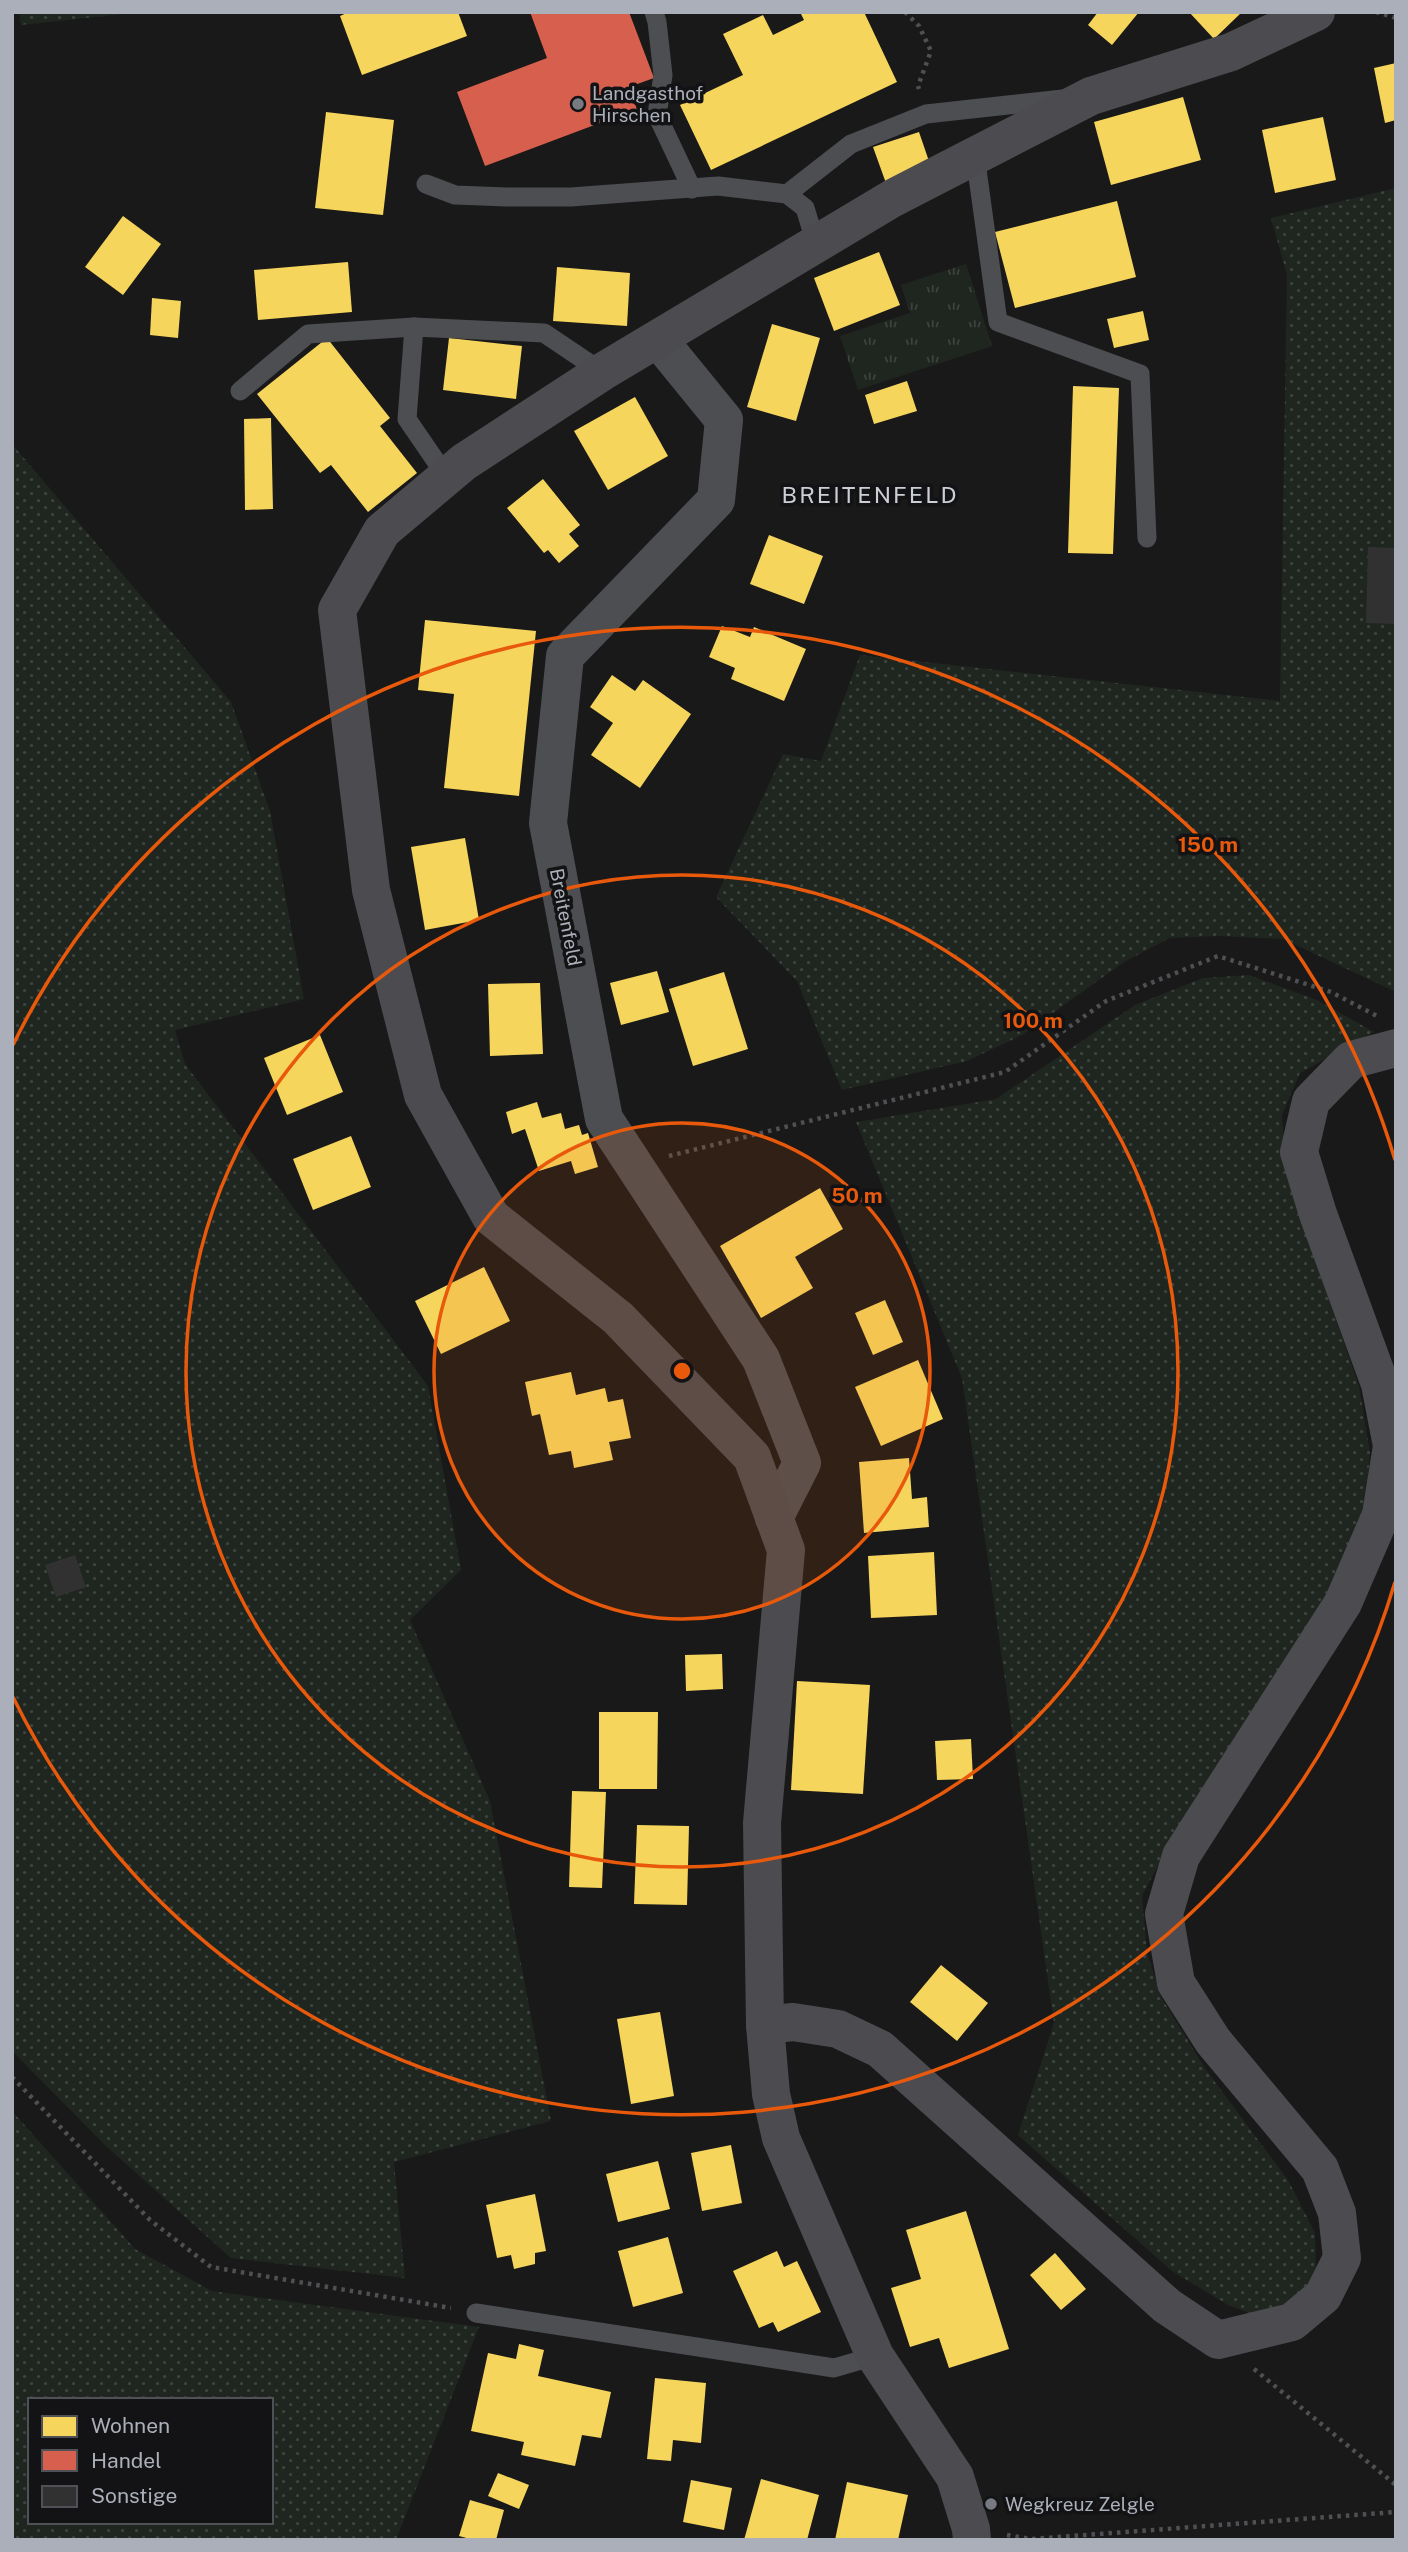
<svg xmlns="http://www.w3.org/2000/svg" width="1408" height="2552" viewBox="0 0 1408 2552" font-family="'Public Sans',sans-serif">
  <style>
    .grass { fill: url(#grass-dots); fill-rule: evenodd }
    .park { fill: url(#park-tufts) }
    .homes { fill: #f6d55c }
    .shops { fill: #d6604d }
    .building { fill: #313131 }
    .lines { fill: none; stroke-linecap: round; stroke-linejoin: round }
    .path { stroke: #4f5053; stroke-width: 4.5; stroke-dasharray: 3.5 5; stroke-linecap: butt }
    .lane { stroke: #4d4e52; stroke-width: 19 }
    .street { stroke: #4d4e52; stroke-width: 38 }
    .secondary { stroke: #4c4c50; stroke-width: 38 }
    .ring { fill: none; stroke: #e8590c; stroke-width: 3.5 }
    .poi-dot { fill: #777a81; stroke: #131315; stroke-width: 2.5 }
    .labels { text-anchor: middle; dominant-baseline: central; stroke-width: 7; stroke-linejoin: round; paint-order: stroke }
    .poi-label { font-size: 19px; fill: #aaafb9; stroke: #131315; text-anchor: start }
    .street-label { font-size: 19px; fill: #aaafb9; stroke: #131315 }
    .quarter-label { font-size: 23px; letter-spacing: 2px; fill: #cbced5; stroke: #131315 }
    .centre { fill: #e8590c; stroke: #131315; stroke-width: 3.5 }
    .ring-label { font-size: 21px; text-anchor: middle; font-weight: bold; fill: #e8590c; stroke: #131315; stroke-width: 7; stroke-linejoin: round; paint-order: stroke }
  </style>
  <defs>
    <pattern id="grass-dots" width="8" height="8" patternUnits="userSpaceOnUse" patternTransform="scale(1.75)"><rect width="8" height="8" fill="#1f2620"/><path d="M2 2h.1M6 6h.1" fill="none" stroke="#3d433e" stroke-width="1.8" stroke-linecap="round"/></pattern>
    <pattern id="park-tufts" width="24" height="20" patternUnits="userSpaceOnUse" patternTransform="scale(1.75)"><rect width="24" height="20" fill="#1f2620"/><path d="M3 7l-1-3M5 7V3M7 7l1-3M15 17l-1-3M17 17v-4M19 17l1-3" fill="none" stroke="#3d433e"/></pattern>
  </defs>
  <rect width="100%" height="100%" fill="#191919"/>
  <!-- grass -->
  <g class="grass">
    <path d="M19,12H142L21,25Z"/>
    <path d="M1396,188V992L1283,939L1218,936L1170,938L1124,962L1022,1035L967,1061L842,1090L797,981L716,897L783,754L821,761L860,655L1280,701L1287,275L1271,218Z"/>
    <path d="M12,444L231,702L270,811L304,999L175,1030L185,1064L428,1386L461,1570L410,1620L490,1801L551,2121L394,2162L405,2278L231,2258L106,2146L12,2051Z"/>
    <path d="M1249,975L1317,1000L1374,1032L1300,1073L1282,1115L1286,1175L1359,1386L1370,1453L1366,1501L1345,1569L1161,1860L1142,1896L1147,1953L1161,1997L1206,2070L1288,2180L1315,2233L1316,2268L1304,2293L1283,2307L1252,2314L1228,2305L1172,2271L1018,2135L1054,2023L962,1378L856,1122L996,1099L1135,1005L1203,978Z"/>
    <path d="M12,2111L135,2249L212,2291L479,2327L396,2540H12ZM30,2400H271V2522H30Z"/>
  </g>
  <!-- park -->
  <path class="park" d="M966,264L992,346L858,390L840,336L910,313L901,285Z"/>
  <!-- homes -->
  <g class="homes">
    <path d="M349,12H458L467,36L362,75L340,16Z"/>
    <path d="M800,12H864L897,82L711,170L680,105L743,75L723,34L763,15L773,35L804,20Z"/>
    <path d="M1098,12H1139L1112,45L1088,25Z"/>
    <path d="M1189,12H1242L1214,39Z"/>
    <path d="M1396,63V120L1385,123L1374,68Z"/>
    <path d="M1183,97L1201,160L1111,185L1094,122Z"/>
    <path d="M326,112L394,120L383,215L315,208Z"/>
    <path d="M1323,117L1336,180L1275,193L1262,130Z"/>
    <path d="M919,132L932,170L887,186L873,147Z"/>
    <path d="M1117,201L1136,277L1015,308L995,232Z"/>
    <path d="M123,216L161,244L123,295L85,267Z"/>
    <path d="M879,252L900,305L834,331L814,278Z"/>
    <path d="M348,262L352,312L258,320L254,270Z"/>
    <path d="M557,267L630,273L627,326L553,321Z"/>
    <path d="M152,298L181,301L178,338L150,335Z"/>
    <path d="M1143,311L1149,340L1114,348L1107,319Z"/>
    <path d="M772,324L820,338L796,421L747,407Z"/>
    <path d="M327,338L390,418L380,426L417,473L368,512L331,465L320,473L257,394Z"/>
    <path d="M449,338L522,346L516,399L443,390Z"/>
    <path d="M907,381L917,411L874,424L865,395Z"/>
    <path d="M1073,386L1119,388L1113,554L1068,553Z"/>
    <path d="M635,397L668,456L608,490L574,431Z"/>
    <path d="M271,418L273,509L245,510L244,419Z"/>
    <path d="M543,479L580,525L569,534L579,546L559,563L548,550L544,553L507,508Z"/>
    <path d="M769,535L823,556L804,604L750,584Z"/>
    <path d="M425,620L536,631L519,796L444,788L454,694L418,690Z"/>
    <path d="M722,626L750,637L754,627L806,649L784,701L731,679L735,668L709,657Z"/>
    <path d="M612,675L635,691L643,680L691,714L640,788L591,755L613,723L590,707Z"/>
    <path d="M465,838L479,920L425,930L411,847Z"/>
    <path d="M657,971L669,1012L621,1025L610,983Z"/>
    <path d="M724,972L748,1049L693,1066L669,989Z"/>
    <path d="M540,983L543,1054L490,1056L488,984Z"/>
    <path d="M320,1035L343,1092L287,1115L264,1058Z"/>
    <path d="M537,1102L542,1118L561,1113L565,1129L579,1125L582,1135L588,1133L598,1167L575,1174L571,1161L539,1171L525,1129L512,1134L506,1112Z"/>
    <path d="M351,1136L371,1187L313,1210L293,1159Z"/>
    <path d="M820,1188L843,1229L795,1257L813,1288L761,1318L720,1246Z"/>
    <path d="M484,1267L510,1321L441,1354L415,1301Z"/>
    <path d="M885,1300L903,1342L873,1355L855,1313Z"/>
    <path d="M918,1360L943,1419L881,1446L855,1387Z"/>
    <path d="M571,1372L576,1395L605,1388L608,1402L623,1399L631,1438L609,1442L613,1460L574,1468L571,1451L549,1455L540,1414L532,1416L525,1382Z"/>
    <path d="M909,1458L912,1499L927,1497L929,1527L864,1533L859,1462Z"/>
    <path d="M934,1552L937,1615L871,1618L868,1556Z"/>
    <path d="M722,1654L723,1689L686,1691L685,1655Z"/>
    <path d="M797,1681L870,1685L863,1794L791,1790Z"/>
    <path d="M599,1712H658L657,1789H599Z"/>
    <path d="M971,1739L973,1779L937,1780L935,1741Z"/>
    <path d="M572,1791L606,1792L602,1888L569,1887Z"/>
    <path d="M637,1825L689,1826L687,1905L634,1904Z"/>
    <path d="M941,1965L988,2003L957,2041L910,2002Z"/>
    <path d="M660,2012L674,2096L631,2104L617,2019Z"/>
    <path d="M731,2145L742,2203L702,2211L691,2153Z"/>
    <path d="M658,2161L670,2209L618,2222L606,2174Z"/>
    <path d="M535,2194L546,2251L535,2253V2264L514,2269L511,2255L497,2258L486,2205Z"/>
    <path d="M966,2211L1009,2349L949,2368L939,2338L910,2347L891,2288L921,2279L906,2230Z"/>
    <path d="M668,2237L683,2293L633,2307L618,2251Z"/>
    <path d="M777,2251L784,2267L797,2261L821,2312L778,2332L773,2322L759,2328L733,2271Z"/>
    <path d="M1055,2253L1086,2289L1061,2310L1030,2275Z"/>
    <path d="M519,2344L544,2350L538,2376L611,2392L601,2438L582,2435L575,2466L521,2455L524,2442L471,2431L488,2353L516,2359Z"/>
    <path d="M655,2378L706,2383L701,2443L673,2440L671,2461L647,2459Z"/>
    <path d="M498,2473L529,2485L519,2509L488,2496Z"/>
    <path d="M761,2479L819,2495L807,2540H744Z"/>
    <path d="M691,2480L732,2488L724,2530L683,2522Z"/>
    <path d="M847,2482L908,2495L898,2540H835Z"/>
    <path d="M470,2500L504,2510L496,2540H474L459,2536Z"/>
  </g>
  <!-- shops -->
  <path class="shops" d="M530,12H629L654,78L629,87L637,109L485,166L457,92L547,58Z"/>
  <!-- building -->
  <g class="building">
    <path d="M1368,547L1396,548V624L1366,623Z"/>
    <path d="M75,1555L86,1587L56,1597L45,1565Z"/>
  </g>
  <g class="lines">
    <!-- path -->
    <g class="path">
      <path d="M905,12L919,26L931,51L918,86L919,89"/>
      <path d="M1376,12L1396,18"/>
      <path d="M669,1156L1005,1072L1106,1001L1218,956L1331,992L1377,1016"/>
      <path d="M12,2077L150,2220L211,2267L451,2308"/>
      <path d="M1254,2369L1396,2485"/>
      <path d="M1007,2535L1031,2539L1396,2512"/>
    </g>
    <!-- lane -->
    <g class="lane">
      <path d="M654,12L657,22L663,75L657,115L692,189"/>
      <path d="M975,155L998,322L1140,374L1147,538"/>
      <path d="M426,184L455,195L507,197H571L718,186L787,194L805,208L816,244"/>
      <path d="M787,194L851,144L926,114L1063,99"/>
      <path d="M240,391L308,334L414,327"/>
      <path d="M446,476L407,419L414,327L544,333L602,372"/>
      <path d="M476,2313L834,2368L875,2356"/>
    </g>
    <!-- street -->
    <path class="street" d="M658,339L724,420L716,500L565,656L548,823L604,1119L761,1359L802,1463L774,1518"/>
    <!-- secondary -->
    <g class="secondary">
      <path d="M765,2025L793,2022L838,2029L880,2049L1167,2306L1218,2340L1292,2322L1323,2296L1342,2258L1337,2213L1320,2169L1213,2041L1176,1983L1164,1914L1181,1856L1343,1603L1381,1515L1392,1446L1380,1384L1318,1214L1299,1152L1311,1101L1351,1060L1396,1048"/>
      <path d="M972,2540L971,2529L955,2477L875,2356L781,2138L771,2094L765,2025L762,1823L786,1550L752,1457L618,1318L491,1217L423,1095L371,890L337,610L382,531L464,462L602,372L893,198L1091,96L1231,52L1316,12"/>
    </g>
  </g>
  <!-- distance rings -->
  <circle cx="682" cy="1371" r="248" fill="#e8590c" fill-opacity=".12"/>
  <g class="ring">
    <circle cx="682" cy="1371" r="248"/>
    <circle cx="682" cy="1371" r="496"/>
    <path d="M1395 1582A744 744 0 0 1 13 1697M13 1045A744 744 0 0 1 1395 1160"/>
  </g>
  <!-- markers -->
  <g class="poi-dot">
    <circle cx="578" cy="104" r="7"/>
    <circle cx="991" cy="2504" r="7"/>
  </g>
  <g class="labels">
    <!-- poi labels -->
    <g class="poi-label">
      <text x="592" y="93">Landgasthof<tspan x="592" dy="22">Hirschen</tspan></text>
      <text x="1005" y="2504">Wegkreuz Zelgle</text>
    </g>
    <!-- street labels -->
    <g class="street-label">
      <text transform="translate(566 917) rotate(79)">Breitenfeld</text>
    </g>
    <!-- quarter labels -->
    <g class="quarter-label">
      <text x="870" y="494">BREITENFELD</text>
    </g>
  </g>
  <circle cx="682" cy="1371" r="10" class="centre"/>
  <g class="ring-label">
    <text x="1208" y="852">150 m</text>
    <text x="1033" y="1028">100 m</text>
    <text x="857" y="1203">50 m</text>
  </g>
  <!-- border -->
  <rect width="1408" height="2552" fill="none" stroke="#aaafb9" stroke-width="28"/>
  <!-- legend -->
  <rect x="28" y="2398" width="245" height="126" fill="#131315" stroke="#4f5157" stroke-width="2"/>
  <rect x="42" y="2416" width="35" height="21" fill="#f6d55c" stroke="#4f5157" stroke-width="2"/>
  <text x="91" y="2433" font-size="21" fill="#aaafb9">Wohnen</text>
  <rect x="42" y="2450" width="35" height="21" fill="#d6604d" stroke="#4f5157" stroke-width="2"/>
  <text x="91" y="2468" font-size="21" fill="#aaafb9">Handel</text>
  <rect x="42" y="2486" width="35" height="21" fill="#313131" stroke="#4f5157" stroke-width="2"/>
  <text x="91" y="2503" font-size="21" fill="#aaafb9">Sonstige</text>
</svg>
